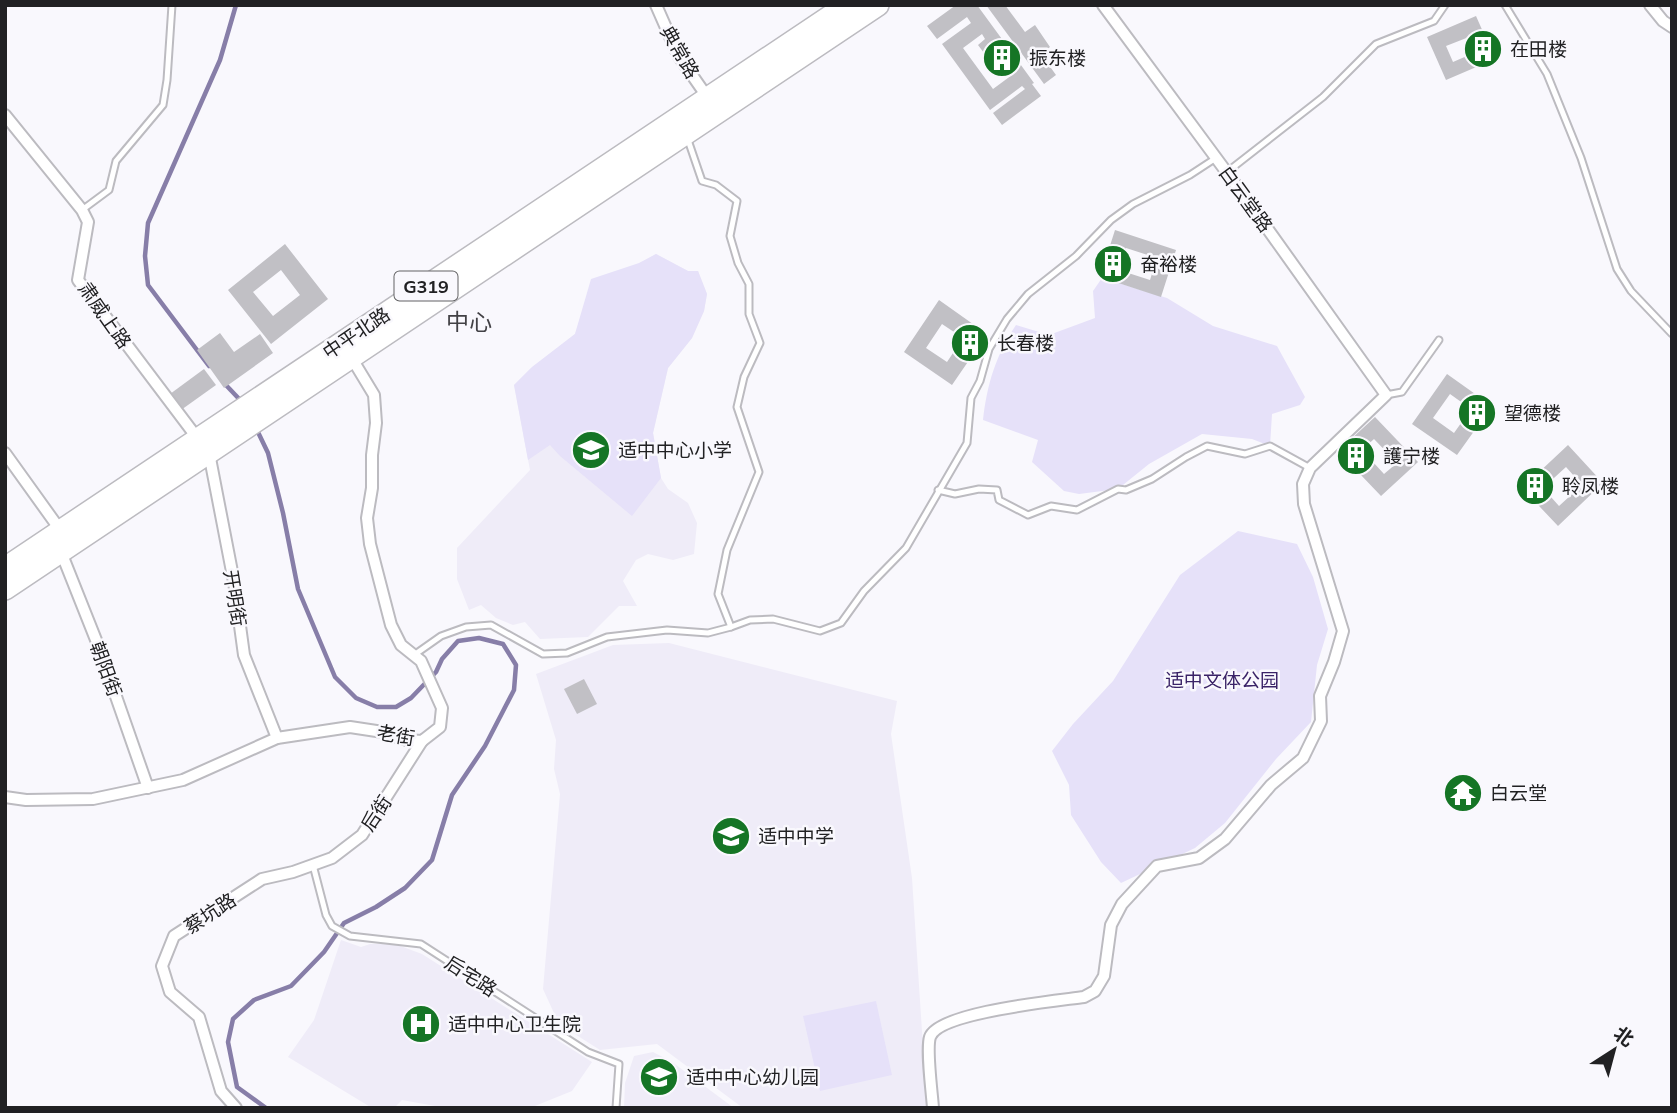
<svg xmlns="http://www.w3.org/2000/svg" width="1677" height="1113" viewBox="0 0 1677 1113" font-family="Mulish,'Noto Sans SC',sans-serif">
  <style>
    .built { fill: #efecf8 }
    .green { fill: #e6e1f9 }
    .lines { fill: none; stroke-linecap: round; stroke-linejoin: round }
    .stream { stroke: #877ea8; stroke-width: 4.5 }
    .building { fill: #c1c0c5; fill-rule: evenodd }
    .lane-casing { stroke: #bcbbc0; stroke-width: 9 }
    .street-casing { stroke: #bcbbc0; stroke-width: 14 }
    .highway-casing { stroke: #bcbbc0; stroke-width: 24 }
    .lane { stroke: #fff; stroke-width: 5 }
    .street { stroke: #fff; stroke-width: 10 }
    .highway { stroke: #fff; stroke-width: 21 }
    .labels { text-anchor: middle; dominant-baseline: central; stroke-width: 5; stroke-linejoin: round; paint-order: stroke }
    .shield { fill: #f9f8fd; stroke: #626264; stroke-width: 2 }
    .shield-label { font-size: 18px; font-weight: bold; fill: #212123 }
    .poi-label { font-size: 19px; fill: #212123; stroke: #f9f8fd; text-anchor: start }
    .street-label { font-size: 19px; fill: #212123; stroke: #f9f8fd }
    .park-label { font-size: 19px; fill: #3a2367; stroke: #f9f8fd }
    .quarter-label { font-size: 23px; fill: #424145; stroke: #f9f8fd }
  </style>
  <rect width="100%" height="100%" fill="#f9f8fd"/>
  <!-- built -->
  <g class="built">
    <path d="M656,254L688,271H698L707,294L704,311L692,338L668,368L653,433L661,478L668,489L688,503L697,523L694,554L673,560L648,554L636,560L623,581L637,606H619L588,637L540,639L525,622L513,625L496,618L481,605L469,610L457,579V548L530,470L514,385L530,369L575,334L588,294Z"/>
    <path d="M669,643L897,701L891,734L912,878L927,1108H743L657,1044L600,1050L559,1024L543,989L560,794L554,769L556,740L536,674L613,645Z"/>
    <path d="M341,940L361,947L370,944H395L422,954L592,1062L572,1091L530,1108H446L402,1100L395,1107L372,1108L288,1057L314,1020Z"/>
    <path d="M653,1052L672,1062L734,1108H624L625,1083L634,1056Z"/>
  </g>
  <!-- green -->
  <g class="green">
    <path d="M656,254L688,271H698L707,294L704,311L692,338L668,368L653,433L661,478L632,516L560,456L550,445L528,460L514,385L532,367L575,334L591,279L639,263Z"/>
    <path d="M1102,278L1167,298L1213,326L1277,346L1305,397L1300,405L1272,414L1270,446L1252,439L1202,434L1149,464L1118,489L1079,494L1064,491L1032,462L1038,440L983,420C987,384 996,355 1016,325L1049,335L1095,318L1093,291Z"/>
    <path d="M1238,531L1297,544L1313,577L1328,629L1317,665L1311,722L1276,759L1225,823L1195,848L1121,883L1101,862L1071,815L1069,785L1052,751L1073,724L1113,681L1180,575Z"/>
    <path d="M876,1001L892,1075L820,1091L803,1016Z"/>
  </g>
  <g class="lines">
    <!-- stream -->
    <g class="stream">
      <path d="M209,366L148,285L145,256L148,223L220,60L236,5"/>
      <path d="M224,383L242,402"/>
      <path d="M256,428L268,453L283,513L298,589L335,677L356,698L377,707H396L411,698L436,672L442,659L458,641L479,638L503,644L516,665L514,690L485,746L452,795L432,860L405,888L376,907L344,923L324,952L291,986L254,1000L233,1019L228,1042L237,1087L266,1108"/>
    </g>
  </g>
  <!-- building -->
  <g class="building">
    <path d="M956,5H977L1034,83L1032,84L1041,96L1002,125L993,113L1025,89L1022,86L990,110L942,44L971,23L967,17L937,39L927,26ZM982,34L985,39L978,45L999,73L1007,68L1012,75L993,89L963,48Z"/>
    <path d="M986,5H1005L1025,32L1035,25L1050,47L1041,54L1056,75L1044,84Z"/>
    <path d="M1476,16L1495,59L1446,80L1427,37ZM1469,37L1476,52L1453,62L1446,46Z"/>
    <path d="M1115,230L1176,250L1161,297L1100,277ZM1126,248L1157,258L1150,280L1119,270Z"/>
    <path d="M285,244L328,299L271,344L228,290ZM281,270L300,295L273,316L253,292Z"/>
    <path d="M939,300L987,334L952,385L904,352ZM942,324L963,338L947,362L926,348Z"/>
    <path d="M220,333L234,352L260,334L273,353L224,388L197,350Z"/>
    <path d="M204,369L216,385L181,410L170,394Z"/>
    <path d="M1447,374L1492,406L1457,455L1412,424ZM1450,394L1471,409L1454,433L1433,418Z"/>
    <path d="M1375,417L1418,462L1381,496L1338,451ZM1374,439L1397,463L1384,474L1362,450Z"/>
    <path d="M1568,445L1603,483L1558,526L1522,488ZM1566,467L1582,485L1559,506L1543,488Z"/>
    <path d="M584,679L597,704L577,714L564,689Z"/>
  </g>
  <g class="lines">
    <!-- lane casing -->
    <g class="lane-casing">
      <g id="lane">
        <path d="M1505,5L1547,74L1581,158L1617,269L1631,291L1672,334"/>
        <path d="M1227,172L1323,97L1376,44L1434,21L1445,5"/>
        <path d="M82,210L109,190L116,161L163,105L167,80L172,5"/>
        <path d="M1386,395L1402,392L1439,340"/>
        <path d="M938,490L955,494L979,489L997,490L999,500L1028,515L1051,506L1077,510L1118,489L1126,490L1152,479L1186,457L1207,446L1245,454L1270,446L1310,468"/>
        <path d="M731,627L750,620L773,619L820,631L841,623L864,591L906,548L967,443L971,398L980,381L989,349L1007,319L1028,294L1076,256L1111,220L1133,204L1190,175L1216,158"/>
        <path d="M414,655L441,636L466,627L491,625L543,654L567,653L607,637L667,630L708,633L731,627L718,594L727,550L759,472L737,407L744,377L760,343L749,314V284L738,263L730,236L737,201L716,185L702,181L688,140"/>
        <path d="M313,865L326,915L332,926L350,936L421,944L588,1052L619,1064L616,1108"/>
      </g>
    </g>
    <!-- street casing -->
    <g class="street-casing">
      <g id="street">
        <path d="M656,5L678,55L708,98"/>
        <path d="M1650,5L1663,21L1672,27"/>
        <path d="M5,115L82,210L88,222L78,280L198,439"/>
        <path d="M5,453L61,531"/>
        <path d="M209,453L234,582L244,655L277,738"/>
        <path d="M61,552L98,645L148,788"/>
        <path d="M5,797L26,800L93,799L183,780L277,738L350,727L383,732L407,740L422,741L440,727L442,708L421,661L401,645L391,625L370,544L367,518L372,488V455L376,423L374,395L351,357"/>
        <path d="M236,1108L221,1091L199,1017L170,992L162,966L174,936L262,879L293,872L332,858L362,835L422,741"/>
        <path d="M933,1108C932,1093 926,1049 930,1037C939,1012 1056,1001 1084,997L1095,991L1104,976L1111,925L1122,904L1157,866L1199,858L1225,839L1271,785L1303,758L1321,721L1320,696L1334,662L1343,631L1304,504L1303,484L1310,468L1386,395L1242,193L1103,5"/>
      </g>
    </g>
    <!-- highway casing -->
    <g class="highway-casing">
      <g id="highway">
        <path d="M5,568L847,5"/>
        <path d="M5,589L878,5"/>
      </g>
    </g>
    <!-- lane -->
    <use href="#lane" class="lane"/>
    <!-- street -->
    <use href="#street" class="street"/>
    <!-- highway -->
    <use href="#highway" class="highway"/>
  </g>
  <!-- icons -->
  <defs>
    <g id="building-disc" transform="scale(2.0125)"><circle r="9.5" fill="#157525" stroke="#f9f8fd"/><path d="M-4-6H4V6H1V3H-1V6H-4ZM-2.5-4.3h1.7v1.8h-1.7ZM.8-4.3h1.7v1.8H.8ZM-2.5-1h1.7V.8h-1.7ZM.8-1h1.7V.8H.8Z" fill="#fff"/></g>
    <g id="school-disc" transform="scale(2.0125)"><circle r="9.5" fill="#157525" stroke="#f9f8fd"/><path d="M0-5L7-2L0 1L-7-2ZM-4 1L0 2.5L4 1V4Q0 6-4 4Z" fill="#fff"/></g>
    <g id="temple-disc" transform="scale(2.0125)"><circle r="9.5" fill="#157525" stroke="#f9f8fd"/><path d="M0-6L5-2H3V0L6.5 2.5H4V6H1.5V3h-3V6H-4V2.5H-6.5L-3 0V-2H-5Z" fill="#fff"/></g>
    <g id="hospital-disc" transform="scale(2.0125)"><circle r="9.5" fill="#157525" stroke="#f9f8fd"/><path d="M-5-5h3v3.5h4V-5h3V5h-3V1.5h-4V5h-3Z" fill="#fff"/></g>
  </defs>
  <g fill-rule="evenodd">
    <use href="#building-disc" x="1483" y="49"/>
    <use href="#building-disc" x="1002" y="58"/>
    <use href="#building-disc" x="1113" y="264"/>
    <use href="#building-disc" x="970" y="343"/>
    <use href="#building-disc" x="1477" y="413"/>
    <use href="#school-disc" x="591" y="450"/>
    <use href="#building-disc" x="1356" y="456"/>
    <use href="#building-disc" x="1535" y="486"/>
    <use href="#temple-disc" x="1463" y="793"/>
    <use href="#school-disc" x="731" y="836"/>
    <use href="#hospital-disc" x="421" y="1024"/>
    <use href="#school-disc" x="659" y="1077"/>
  </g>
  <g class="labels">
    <!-- shield labels -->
    <rect class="shield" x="394.5" y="271.5" width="63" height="29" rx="5"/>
    <g class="shield-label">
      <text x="426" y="286">G319</text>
    </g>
    <!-- poi labels -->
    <g class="poi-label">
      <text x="1510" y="49">在田楼</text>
      <text x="1029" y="58">振东楼</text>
      <text x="1140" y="264">奋裕楼</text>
      <text x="997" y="343">长春楼</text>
      <text x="1504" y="413">望德楼</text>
      <text x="618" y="450">适中中心小学</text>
      <text x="1383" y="456">護宁楼</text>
      <text x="1562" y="486">聆凤楼</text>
      <text x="1490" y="793">白云堂</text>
      <text x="758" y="836">适中中学</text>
      <text x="448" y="1024">适中中心卫生院</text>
      <text x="686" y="1077">适中中心幼儿园</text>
    </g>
    <!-- street labels -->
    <g class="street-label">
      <text transform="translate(680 52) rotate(60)">典常路</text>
      <text transform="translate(1246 199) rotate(54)">白云堂路</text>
      <text transform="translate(105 315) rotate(55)">肃威上路</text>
      <text transform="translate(356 333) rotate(-34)">中平北路</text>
      <text transform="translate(235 598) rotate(81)">开明街</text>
      <text transform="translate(106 669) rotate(70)">朝阳街</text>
      <text transform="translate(396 735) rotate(10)">老街</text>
      <text transform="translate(376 813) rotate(-56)">后街</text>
      <text transform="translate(210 913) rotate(-33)">蔡坑路</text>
      <text transform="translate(471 976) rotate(33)">后宅路</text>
    </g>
    <!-- park labels -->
    <g class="park-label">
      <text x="1222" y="680">适中文体公园</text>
    </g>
    <!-- quarter labels -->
    <g class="quarter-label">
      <text x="469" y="321">中心</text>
    </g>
  </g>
  <!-- border -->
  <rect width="1677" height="1113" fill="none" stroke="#212123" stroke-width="14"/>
  <!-- north arrow -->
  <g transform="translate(1614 1050) rotate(36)" stroke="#f9f8fd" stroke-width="5" paint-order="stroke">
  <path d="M0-5L12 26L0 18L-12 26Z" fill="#212123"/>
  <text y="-10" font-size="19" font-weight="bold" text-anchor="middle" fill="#212123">北</text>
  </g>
</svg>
